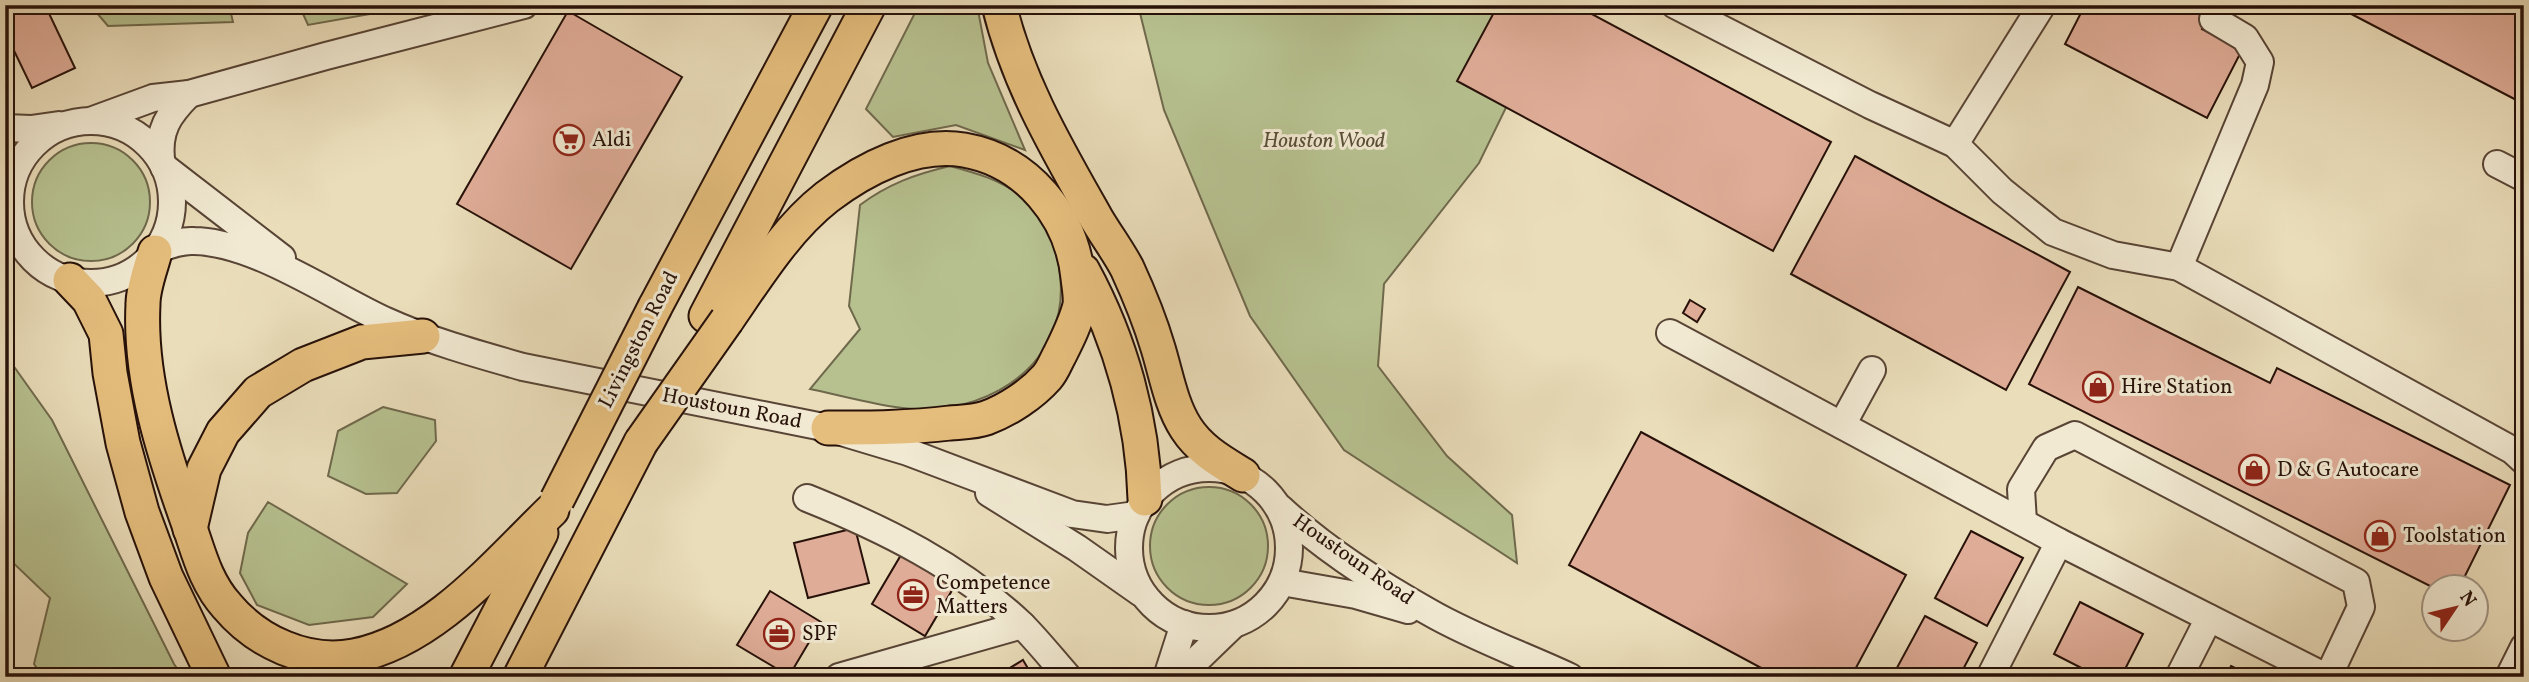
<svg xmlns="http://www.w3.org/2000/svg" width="2529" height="682" viewBox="0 0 2529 682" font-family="Vollkorn,serif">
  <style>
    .green { fill: #b7c190; stroke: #6f694c; stroke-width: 2 }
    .building { fill: #dfac97; stroke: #271109; stroke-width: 2 }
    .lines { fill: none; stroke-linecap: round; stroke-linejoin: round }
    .minor-casing { stroke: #584435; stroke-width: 30 }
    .major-casing { stroke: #271109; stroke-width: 37 }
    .minor { stroke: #f1e9d2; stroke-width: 26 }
    .major { stroke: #e5be7d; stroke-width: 33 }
    .major-bridge-casing { stroke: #271109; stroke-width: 37; stroke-linecap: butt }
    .major-bridge { stroke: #e5be7d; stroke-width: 33 }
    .labels { text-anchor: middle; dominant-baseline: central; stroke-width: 6; stroke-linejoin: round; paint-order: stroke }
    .poi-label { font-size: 21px; fill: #271109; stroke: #f1e9d2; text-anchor: start }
    .park-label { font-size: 21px; font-style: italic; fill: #594f38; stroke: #f1e9d2 }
    .street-label { font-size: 21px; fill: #271109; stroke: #f1e9d2 }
  </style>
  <rect width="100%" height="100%" fill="#eaddba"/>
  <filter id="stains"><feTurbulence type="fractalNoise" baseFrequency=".00286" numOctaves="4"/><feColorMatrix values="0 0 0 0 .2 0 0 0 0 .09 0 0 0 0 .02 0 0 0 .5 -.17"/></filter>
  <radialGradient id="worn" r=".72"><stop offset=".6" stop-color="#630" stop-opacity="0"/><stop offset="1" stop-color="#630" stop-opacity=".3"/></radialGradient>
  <!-- green -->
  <g class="green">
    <path d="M90,5H229L233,22L108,26Z"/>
    <path d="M299,5H421L308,25Z"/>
    <path d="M919,5H977L988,63L1025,150L956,125L893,137L866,109Z"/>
    <path d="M1138,5H1556L1479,163L1384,284L1378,366L1447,456L1512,515L1517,563L1344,450L1250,316L1164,110Z"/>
    <circle cx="91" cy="202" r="59"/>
    <path d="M950,166C976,173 1002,180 1023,198C1040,213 1051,236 1057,257C1076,337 1024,395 947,408C907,415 849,397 810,389L860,329L849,306L860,205C888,184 916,174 950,166Z"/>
    <path d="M5,354L52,420L174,664L183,677H43L34,664L50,598L8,558L5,551Z"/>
    <path d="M383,407L435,420L436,441L397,493L366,494L328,476L338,431Z"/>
    <circle cx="1209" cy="546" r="59"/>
    <path d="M268,502L407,584L373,617L309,625L257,605L240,573L248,533Z"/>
  </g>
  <!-- building -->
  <g class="building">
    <path d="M5,5H45L75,68L32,88L5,32Z"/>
    <path d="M1498,5H1575L1831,142L1773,251L1457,81Z"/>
    <path d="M2085,5H2214L2202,29L2242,50L2207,118L2065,44Z"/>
    <path d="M2334,5H2524V104Z"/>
    <path d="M568,11L682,77L571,269L457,204Z"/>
    <path d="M1855,156L2070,272L2006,390L1791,274Z"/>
    <path d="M2078,287L2270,383L2277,368L2510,485L2459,588H2434L2029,384Z"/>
    <path d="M1690,300L1705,309L1697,322L1683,313Z"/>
    <path d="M1641,432L1906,575L1851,677H1778L1569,565Z"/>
    <path d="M855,528L869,583L808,598L794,543Z"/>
    <path d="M1971,531L2023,558L1987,626L1935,598Z"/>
    <path d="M901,555L954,587L925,636L872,604Z"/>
    <path d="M770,591L821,622L789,676L737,645Z"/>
    <path d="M2080,602L2143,634L2121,677H2099L2054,654Z"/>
    <path d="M1925,616L1977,643L1959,677H1892Z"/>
    <path d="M1023,660L1033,677H995Z"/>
    <path d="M2231,666L2253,677H2226Z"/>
  </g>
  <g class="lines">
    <!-- minor casing -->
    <g class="minor-casing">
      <g id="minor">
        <path d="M1675,5L1870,105L1955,144L2002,191L2053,232L2113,255L2179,267L2512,450L2524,461"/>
        <path d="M93,120L153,98L189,94L326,56L524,5"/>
        <circle cx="91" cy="202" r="81"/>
        <path d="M5,128L31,129L59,125"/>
        <path d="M1955,144L2042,5"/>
        <path d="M161,160C158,130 168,115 189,94"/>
        <path d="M2497,164L2524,178"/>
        <path d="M164,167L282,258"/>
        <path d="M157,249C169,245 182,240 194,241C255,242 331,296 386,321C430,341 477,354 523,367L828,428L908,452L1072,514L1107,519L1136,515"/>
        <path d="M2179,267L2255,85L2260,62L2245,38L2213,19"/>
        <path d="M1670,333L2059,542L2326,677"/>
        <path d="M1842,425L1872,370"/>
        <circle cx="1209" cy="548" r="80"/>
        <path d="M989,493L1077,548L1141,593"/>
        <path d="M807,498C884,529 961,567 1022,625C1038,641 1053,660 1068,677"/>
        <path d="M1280,508C1324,549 1377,583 1429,612C1472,637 1525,656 1570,677"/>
        <path d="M2023,522L2021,489L2046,448L2075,435L2356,582L2361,607L2328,677"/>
        <path d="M1282,582L1356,595L1408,610"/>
        <path d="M839,677L1022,625"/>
        <path d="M1167,677L1184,624"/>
        <path d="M1179,677L1233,625"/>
        <path d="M1990,677L2059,542"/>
        <path d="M2179,677L2209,618"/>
        <path d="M2509,677L2524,647"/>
      </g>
    </g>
    <!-- major casing -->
    <g class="major-casing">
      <g id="major">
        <path d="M999,5C1018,83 1057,149 1096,218C1106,235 1118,251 1127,268C1139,294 1150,321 1158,348C1166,374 1171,405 1186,428C1200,450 1222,462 1243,475"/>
        <path d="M155,252C151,268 143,287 143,304C139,379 164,455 189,525C199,554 206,583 227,606C257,642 307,665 354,656C433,641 497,563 552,510"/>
        <path d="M1083,271C1121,341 1143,420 1145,499"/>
        <path d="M70,280L89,300L106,334L110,373L123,443L142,512L166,577L214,677"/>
        <path d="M655,307L816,5"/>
        <path d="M706,316L869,5"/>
        <path d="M727,320C756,278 786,229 827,197C864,169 915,142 964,150C1027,161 1072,216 1078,278C1079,287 1081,297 1080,305C1076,322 1068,338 1060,354C1056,361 1053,370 1047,377C1032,394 1008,410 986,418C975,422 961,422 950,423C909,428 869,428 828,428"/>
        <path d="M190,529L204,469L223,432L258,392L303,365L362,342L423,336"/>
        <path d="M466,677L541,533"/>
        <path d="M520,677L641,442"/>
      </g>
    </g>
    <!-- minor -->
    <use href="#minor" class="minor"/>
    <!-- major -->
    <use href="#major" class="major"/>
    <!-- major-bridge casing -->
    <g class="major-bridge-casing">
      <g id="major-bridge">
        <path d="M641,442L727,320"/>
        <path d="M557,500L655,307"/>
      </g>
    </g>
    <!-- major-bridge -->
    <use href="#major-bridge" class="major-bridge"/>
  </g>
  <!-- icons -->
  <defs>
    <g id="supermarket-ring" transform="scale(1.575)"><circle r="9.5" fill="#f1e9d2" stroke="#8f2418" stroke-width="1.5"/><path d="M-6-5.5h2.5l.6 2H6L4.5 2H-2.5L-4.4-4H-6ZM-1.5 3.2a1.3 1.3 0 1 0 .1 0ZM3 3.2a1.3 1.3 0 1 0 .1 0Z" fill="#8f2418"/></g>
    <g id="shop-ring" transform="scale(1.575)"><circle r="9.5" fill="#f1e9d2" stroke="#8f2418" stroke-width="1.5"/><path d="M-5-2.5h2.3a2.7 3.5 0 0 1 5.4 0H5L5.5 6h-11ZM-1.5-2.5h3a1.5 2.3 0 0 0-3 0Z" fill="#8f2418"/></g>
    <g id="office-ring" transform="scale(1.575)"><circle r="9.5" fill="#f1e9d2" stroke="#8f2418" stroke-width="1.5"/><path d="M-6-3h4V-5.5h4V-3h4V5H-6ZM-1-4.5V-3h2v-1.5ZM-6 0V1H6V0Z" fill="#8f2418"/></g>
  </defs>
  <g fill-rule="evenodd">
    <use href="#supermarket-ring" x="569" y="140"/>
    <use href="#shop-ring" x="2098" y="387"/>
    <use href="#shop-ring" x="2254" y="470"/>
    <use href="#shop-ring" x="2380" y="536"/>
    <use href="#office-ring" x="913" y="595"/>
    <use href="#office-ring" x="779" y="634"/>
  </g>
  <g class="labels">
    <!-- poi labels -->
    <g class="poi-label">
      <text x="592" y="140">Aldi</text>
      <text x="2121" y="387">Hire Station</text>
      <text x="2277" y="470">D &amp; G Autocare</text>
      <text x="2403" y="536">Toolstation</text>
      <text x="936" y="583">Competence<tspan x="936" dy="24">Matters</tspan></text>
      <text x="802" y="634">SPF</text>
    </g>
    <!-- park labels -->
    <g class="park-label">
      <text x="1324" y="141">Houston Wood</text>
    </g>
    <!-- street labels -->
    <g class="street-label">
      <text transform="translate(639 340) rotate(-63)">Livingston Road</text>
      <text transform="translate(732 409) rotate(11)">Houstoun Road</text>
      <text transform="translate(1353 560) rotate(35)">Houstoun Road</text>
    </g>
  </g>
  <!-- margin -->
  <rect width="2529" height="682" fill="none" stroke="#eaddba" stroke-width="28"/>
  <rect x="7" y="7" width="2515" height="668" fill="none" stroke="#271109" stroke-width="3.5"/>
  <rect x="14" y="14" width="2501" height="654" fill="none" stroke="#271109" stroke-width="2"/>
  <!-- north arrow -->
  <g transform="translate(2455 608) rotate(55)"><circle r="33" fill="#f1e9d2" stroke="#a09382" stroke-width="2"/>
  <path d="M0-5L12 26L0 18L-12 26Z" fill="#8f2418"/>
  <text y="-10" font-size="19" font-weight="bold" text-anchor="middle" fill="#271109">N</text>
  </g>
  <rect width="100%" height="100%" filter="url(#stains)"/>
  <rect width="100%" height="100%" fill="url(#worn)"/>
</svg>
